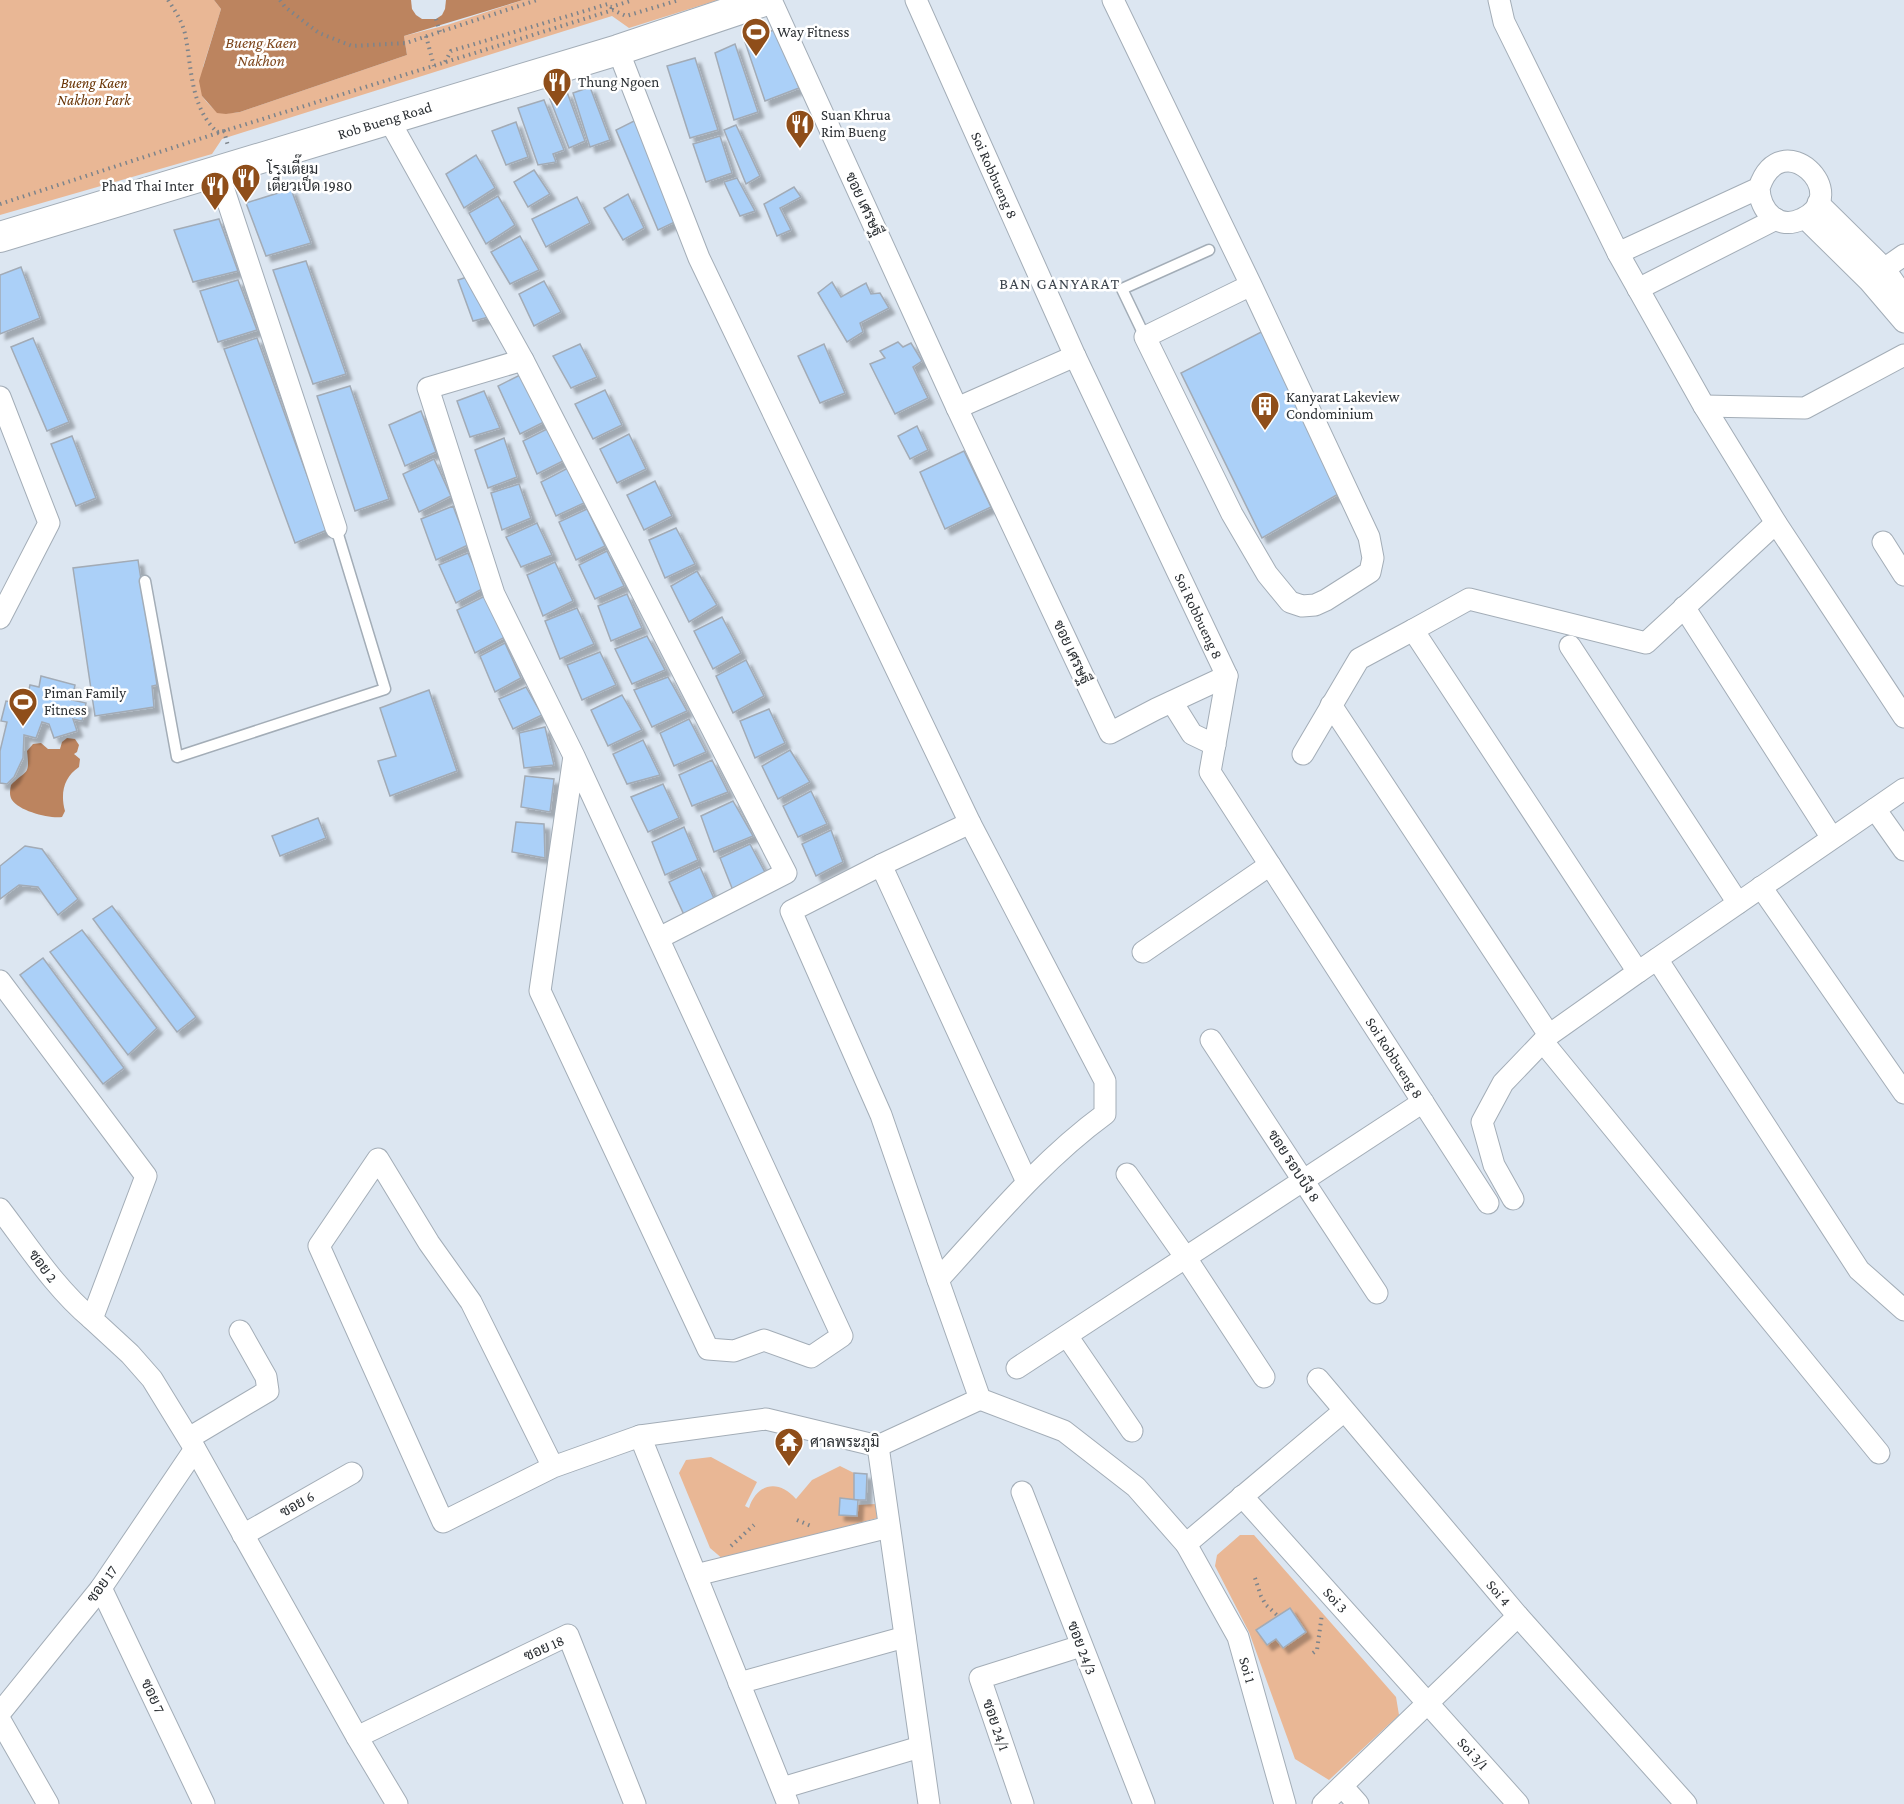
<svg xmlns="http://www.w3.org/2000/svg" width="1904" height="1804" viewBox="0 0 1904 1804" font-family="'Crimson Pro',Sarabun,serif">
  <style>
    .green { fill: #e9b795 }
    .water { fill: #bc845f }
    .pier { fill: #dce6f1 }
    .building { fill: #abd0f8; stroke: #a2abb6; stroke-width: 1.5; filter: url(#shadow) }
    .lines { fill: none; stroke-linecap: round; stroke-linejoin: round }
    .lane-casing { stroke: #a3adb7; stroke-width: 13 }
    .street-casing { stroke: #a3adb7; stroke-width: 23 }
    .secondary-casing { stroke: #a3adb7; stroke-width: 32 }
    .path { stroke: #7d848b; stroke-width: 4; stroke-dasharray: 1.5 4.5; stroke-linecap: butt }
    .lane { stroke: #fff; stroke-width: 10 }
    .street { stroke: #fff; stroke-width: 21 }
    .secondary { stroke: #fff; stroke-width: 30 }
    .labels { text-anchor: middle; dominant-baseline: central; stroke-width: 5; stroke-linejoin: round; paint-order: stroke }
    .poi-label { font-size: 15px; fill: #2b2f33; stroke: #fff; text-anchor: start }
    .park-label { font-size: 15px; font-style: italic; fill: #693405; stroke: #fff }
    .street-label { font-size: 15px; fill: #2b2f33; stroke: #fff }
    .water-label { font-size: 16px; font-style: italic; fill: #7e471d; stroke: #fff }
    .neighbourhood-label { font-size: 16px; letter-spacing: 1.5px; fill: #3d454e; stroke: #fff }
  </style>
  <defs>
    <filter id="shadow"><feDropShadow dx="5.5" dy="5.5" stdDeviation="1.5" flood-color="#0004"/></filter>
  </defs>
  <rect width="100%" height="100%" fill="#dce6f1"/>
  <!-- green -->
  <g class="green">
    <path d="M0,0H214L221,9L203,67L202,96C215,113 219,115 240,112L407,55L404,36L447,25L523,0H718L629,28L612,16L222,139L212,154L0,215Z"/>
    <path d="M711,1457L757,1482L745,1506L749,1508C757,1483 779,1479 796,1499L812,1480L840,1466L854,1473L857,1516L858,1505L876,1504L877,1518L724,1560L710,1548L679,1473L686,1460Z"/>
    <path d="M1240,1535H1254L1396,1697L1399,1715L1329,1780L1295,1759L1249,1632L1215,1566L1217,1555Z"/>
  </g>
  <!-- water -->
  <g class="water">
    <path d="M214,0H523L404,36L407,55L240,112L226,114L217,113L202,96L199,81L221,9Z"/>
    <path d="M67,738L75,739L79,745L77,752L74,754L80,759L79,767C64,777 60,793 65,811L62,817C50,819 19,811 12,800C9,795 10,790 11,785C27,769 30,776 27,751L33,744L41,743L48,749H60L62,742Z"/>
  </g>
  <!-- pier -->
  <path class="pier" d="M411,0H446L445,9L442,15L436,19H422L416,15L412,9Z"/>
  <!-- building -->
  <g class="building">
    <path d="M776,29L799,88L765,101L745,42Z"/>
    <path d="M735,44L758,112L734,120L715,53Z"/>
    <path d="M695,58L718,130L690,138L667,66Z"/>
    <path d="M590,87L610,140L590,147L573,93Z"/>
    <path d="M567,92L585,141L569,148L550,99Z"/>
    <path d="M544,100L564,150L553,154L556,162L538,165L518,108Z"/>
    <path d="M636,120L677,221L658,230L616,130Z"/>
    <path d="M516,122L528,157L506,165L492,131Z"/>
    <path d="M736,125L760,176L746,184L724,130Z"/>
    <path d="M720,136L732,173L706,182L693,144Z"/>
    <path d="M476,155L495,188L464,208L446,174Z"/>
    <path d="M534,170L550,194L528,207L514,182Z"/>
    <path d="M737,178L755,211L740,216L724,182Z"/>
    <path d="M794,187L801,197L780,208L791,230L777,236L764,204Z"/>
    <path d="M291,189L311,243L266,256L246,203Z"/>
    <path d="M628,194L644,228L623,240L604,208Z"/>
    <path d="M498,196L515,225L486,244L469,213Z"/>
    <path d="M577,197L590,223L546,247L532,219Z"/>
    <path d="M219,219L238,271L193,282L174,230Z"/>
    <path d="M520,236L539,270L510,284L491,252Z"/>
    <path d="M306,261L346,374L313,384L273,270Z"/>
    <path d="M21,267L40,318L0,334V275Z"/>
    <path d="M470,276L489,317L473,321L458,280Z"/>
    <path d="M238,280L257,330L218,342L200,291Z"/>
    <path d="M544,281L561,312L534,326L519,294Z"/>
    <path d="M832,282L841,297L866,283L871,294L880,293L889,308L860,323L863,332L847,342L818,293Z"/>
    <path d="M1271,327L1347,489L1262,538L1181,373Z"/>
    <path d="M33,338L69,422L47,431L11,347Z"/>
    <path d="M257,338L327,530L295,543L224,349Z"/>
    <path d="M898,342L903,347L911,343L922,361L913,367L928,398L895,414L870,364L885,358L880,351Z"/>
    <path d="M580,344L597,377L571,388L553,356Z"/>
    <path d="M824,344L845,393L820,403L798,356Z"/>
    <path d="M522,374L546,421L520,434L498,386Z"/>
    <path d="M350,386L389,499L355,511L317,396Z"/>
    <path d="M605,390L622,425L593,439L575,404Z"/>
    <path d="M484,391L500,428L470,437L457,401Z"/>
    <path d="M421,411L436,452L405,466L389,425Z"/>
    <path d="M917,426L928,450L910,459L898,436Z"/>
    <path d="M547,429L565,460L537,474L523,441Z"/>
    <path d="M629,434L646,469L617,483L600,449Z"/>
    <path d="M72,436L96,498L76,506L51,444Z"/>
    <path d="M504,438L517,477L488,488L475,450Z"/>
    <path d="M964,451L991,507L945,529L920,472Z"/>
    <path d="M434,459L451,496L419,512L403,474Z"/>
    <path d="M568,468L584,503L556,516L541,482Z"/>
    <path d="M655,481L672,516L644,530L627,495Z"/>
    <path d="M519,484L531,518L502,530L491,493Z"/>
    <path d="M453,506L468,545L436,560L421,519Z"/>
    <path d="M587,509L605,546L576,560L559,522Z"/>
    <path d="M537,523L552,555L521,567L506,537Z"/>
    <path d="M676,528L695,564L665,578L649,540Z"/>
    <path d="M607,551L624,586L595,599L579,565Z"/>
    <path d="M468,553L484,588L456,603L439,565Z"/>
    <path d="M138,560L157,685L152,686L154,707L95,716L73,568Z"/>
    <path d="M555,562L573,601L543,616L527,575Z"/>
    <path d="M697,571L717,605L689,622L671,586Z"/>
    <path d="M627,594L642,628L611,641L598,606Z"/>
    <path d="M487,595L505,637L475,653L457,610Z"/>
    <path d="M577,608L594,644L560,659L545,621Z"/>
    <path d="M722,617L741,653L713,669L694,631Z"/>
    <path d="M647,636L665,670L632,684L615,649Z"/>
    <path d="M505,643L521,678L495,692L480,656Z"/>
    <path d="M600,652L616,685L582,700L567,665Z"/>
    <path d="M746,660L764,696L733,713L716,676Z"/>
    <path d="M41,676L75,685L72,700L86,703L82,721L73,719L77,731L54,738L49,724L42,722L36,738L24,735L23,758L14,777L7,784L0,783V751L7,722L1,721L6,701L17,703L20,692L28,694L30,685L39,687Z"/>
    <path d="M668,677L687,711L652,727L634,690Z"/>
    <path d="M526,687L542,715L513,729L499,699Z"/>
    <path d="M429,690L457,771L390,796L378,761L396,756L380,708Z"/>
    <path d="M622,695L642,730L608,746L591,710Z"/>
    <path d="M769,709L785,743L755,758L740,721Z"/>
    <path d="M689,719L706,752L674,766L660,733Z"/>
    <path d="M545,727L554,765L524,768L519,733Z"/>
    <path d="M643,740L660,775L627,784L613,754Z"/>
    <path d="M790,750L810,782L778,799L762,766Z"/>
    <path d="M712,760L728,792L692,806L679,775Z"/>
    <path d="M525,776L554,779L550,812L521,807Z"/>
    <path d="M663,784L679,818L648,832L631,797Z"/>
    <path d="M811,791L827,824L798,837L783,806Z"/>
    <path d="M733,801L753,836L714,852L701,816Z"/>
    <path d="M318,818L326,838L280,856L272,836Z"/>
    <path d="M516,822L544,824L545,858L512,852Z"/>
    <path d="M684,827L698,860L665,875L652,842Z"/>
    <path d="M831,830L843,862L816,876L802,844Z"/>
    <path d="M750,844L767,876L734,893L720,858Z"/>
    <path d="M25,846L42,849L78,899L58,915L38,887L19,885L0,899V866Z"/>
    <path d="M700,867L716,903L685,917L669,882Z"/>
    <path d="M112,906L196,1017L177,1032L93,919Z"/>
    <path d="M82,930L157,1028L128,1055L50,952Z"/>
    <path d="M43,958L124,1068L103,1084L20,975Z"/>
    <path d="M854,1473L867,1474L866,1500H854Z"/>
    <path d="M840,1498L858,1500L857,1516L839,1515Z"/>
    <path d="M1290,1608L1306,1632L1283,1648L1276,1639L1267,1645L1256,1630Z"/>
  </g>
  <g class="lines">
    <!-- lane casing -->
    <g class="lane-casing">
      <g id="lane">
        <path d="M1145,337L1122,289L1209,250"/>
        <path d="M145,581L177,757L385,689L336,528"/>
      </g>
    </g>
    <!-- street casing -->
    <g class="street-casing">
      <g id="street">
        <path d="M771,0L957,408L1110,733L1156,709L1227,676"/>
        <path id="s1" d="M916,0L1075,356L1227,676L1210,772L1488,1203"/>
        <path d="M1113,0L1251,285L1369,537L1373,558L1370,572L1326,600L1315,605L1302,606L1290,602L1267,574L1232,514L1145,337L1251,285"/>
        <path d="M1499,0L1504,22L1618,253L1704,406L1776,523L1904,717"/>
        <path id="s2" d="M618,50L699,258L970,823L1105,1081V1114C1042,1160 991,1222 938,1280L980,1399L1064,1431L1136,1487L1186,1544L1238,1637L1285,1804"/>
        <path d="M389,120L523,360L786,873L659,938"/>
        <path d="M218,172L336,528"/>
        <path d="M1818,203L1884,268L1904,297"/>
        <path d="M1805,218L1869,281L1904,322"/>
        <path d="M1618,253L1759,188C1781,122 1855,195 1802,219C1778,231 1760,211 1759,188"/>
        <path d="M1874,276L1904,255"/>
        <path d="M1638,289L1776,219"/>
        <path d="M523,360L428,388L494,594L574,756L540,991L708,1349L734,1351L764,1340L811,1357L842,1336L574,756"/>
        <path d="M0,397L49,523L0,618"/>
        <path d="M1704,406L1805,408L1904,355"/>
        <path d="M957,408L1075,356"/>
        <path d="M1776,523L1646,643L1469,599L1413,630L1638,972L1875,809"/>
        <path d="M1883,542L1904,575"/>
        <path d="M1684,607L1832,838"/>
        <path d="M1570,646L1738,903"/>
        <path d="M1172,702L1192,734L1215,745"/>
        <path d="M1331,705L1549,1035"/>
        <path d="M1303,754L1359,659L1413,630"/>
        <path d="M1904,789L1875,809L1904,850"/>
        <path d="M881,865L1027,1182"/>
        <path d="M1761,887L1904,1093"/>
        <path d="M1143,952L1270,865"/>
        <path d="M1657,959L1859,1270L1904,1310"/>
        <path d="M0,981L146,1176L92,1319L130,1354L152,1379L195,1449L357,1737L397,1804"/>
        <path d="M1211,1040L1377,1293"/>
        <path d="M1543,1042L1879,1453"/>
        <path d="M1127,1174L1186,1258L1264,1377"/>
        <path d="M1513,1199L1494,1165L1482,1122L1503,1083L1549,1035L1638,972"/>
        <path d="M0,1209C29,1247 55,1288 92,1319"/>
        <path d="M938,1280L881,1115L791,911L881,865L970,823"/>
        <path d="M1067,1336L1132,1431"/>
        <path d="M1017,1368L1423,1102"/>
        <path id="s3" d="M1318,1379L1518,1616L1686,1804"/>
        <path d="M640,1436L788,1804"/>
        <path d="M189,1438L268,1391L266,1377L240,1331"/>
        <path d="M878,1446L929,1804"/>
        <path d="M553,1467L471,1302L429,1243L378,1159L319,1246L443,1522L553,1467L640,1436L766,1419L878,1446L980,1399"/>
        <path d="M1022,1492L1144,1804"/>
        <path id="s4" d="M1242,1496L1518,1804"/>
        <path d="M243,1535L352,1473"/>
        <path d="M1186,1544L1344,1411"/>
        <path d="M696,1575L889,1527"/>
        <path d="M101,1588L204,1804"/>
        <path d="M739,1683L905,1637"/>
        <path d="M0,1713L101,1588L195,1449"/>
        <path d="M0,1720L48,1804"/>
        <path d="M357,1737L568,1635L635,1804"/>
        <path d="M1342,1786L1358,1804"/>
        <path d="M782,1788L920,1747"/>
        <path d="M1023,1804L980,1678L1081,1646"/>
        <path d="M1323,1804L1518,1616"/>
      </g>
    </g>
    <!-- secondary casing -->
    <g class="secondary-casing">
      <g id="secondary">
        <path id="s5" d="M0,237L618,50L767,0"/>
      </g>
    </g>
    <!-- path -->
    <g class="path">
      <path d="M168,0C176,12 184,24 186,39C192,72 191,107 217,132L224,131L228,146"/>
      <path d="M280,0L285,7L319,33L352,46L406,43L537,0"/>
      <path d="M436,19L440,32"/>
      <path d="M426,36L434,66"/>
      <path d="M445,62L451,51L608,4L611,7L633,0"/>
      <path d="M0,204L224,131L613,10L626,16L679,0"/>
      <path d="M797,1520L811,1526"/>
      <path d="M731,1546L754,1525"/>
      <path d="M1255,1578L1261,1596L1266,1605L1278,1616"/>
      <path d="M1313,1653L1317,1650L1322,1614"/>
    </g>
    <!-- lane -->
    <use href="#lane" class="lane"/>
    <!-- street -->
    <use href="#street" class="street"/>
    <!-- secondary -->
    <use href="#secondary" class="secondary"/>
  </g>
  <!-- icons -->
  <defs>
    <g id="stadium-pin" transform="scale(1.5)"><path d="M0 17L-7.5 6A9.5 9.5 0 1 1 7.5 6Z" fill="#8f4e1a" stroke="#fff"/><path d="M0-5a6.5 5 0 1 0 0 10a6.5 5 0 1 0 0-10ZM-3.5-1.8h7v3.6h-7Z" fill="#fff"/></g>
    <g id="restaurant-pin" transform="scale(1.5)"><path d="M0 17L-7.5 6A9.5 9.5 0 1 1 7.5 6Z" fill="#8f4e1a" stroke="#fff"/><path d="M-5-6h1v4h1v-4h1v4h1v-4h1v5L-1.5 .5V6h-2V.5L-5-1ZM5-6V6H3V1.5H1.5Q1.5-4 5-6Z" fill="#fff"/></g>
    <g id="building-pin" transform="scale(1.5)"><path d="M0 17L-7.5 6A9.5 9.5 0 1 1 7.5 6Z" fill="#8f4e1a" stroke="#fff"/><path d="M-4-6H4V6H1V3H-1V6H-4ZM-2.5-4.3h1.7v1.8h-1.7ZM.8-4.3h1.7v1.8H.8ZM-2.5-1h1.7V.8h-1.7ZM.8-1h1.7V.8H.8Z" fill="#fff"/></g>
    <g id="temple-pin" transform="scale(1.5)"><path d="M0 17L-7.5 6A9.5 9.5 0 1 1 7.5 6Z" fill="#8f4e1a" stroke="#fff"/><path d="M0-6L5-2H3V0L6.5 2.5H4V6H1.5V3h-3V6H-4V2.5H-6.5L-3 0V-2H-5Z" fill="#fff"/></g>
  </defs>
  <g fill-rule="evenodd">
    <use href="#stadium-pin" x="756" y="32"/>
    <use href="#restaurant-pin" x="557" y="82"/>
    <use href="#restaurant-pin" x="800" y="124"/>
    <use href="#restaurant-pin" x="246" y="178"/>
    <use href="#restaurant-pin" x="215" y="186"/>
    <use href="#building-pin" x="1265" y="406"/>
    <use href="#stadium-pin" x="23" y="702"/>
    <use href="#temple-pin" x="789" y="1442"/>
  </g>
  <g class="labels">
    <!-- poi labels -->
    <g class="poi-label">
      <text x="777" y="32">Way Fitness</text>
      <text x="578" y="82">Thung Ngoen</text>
      <text x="821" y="115">Suan Khrua<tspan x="821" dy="17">Rim Bueng</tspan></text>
      <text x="267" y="169">โรงเตี๊ยม<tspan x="267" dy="17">เตี๋ยวเป็ด 1980</tspan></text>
      <text x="194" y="186" text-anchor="end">Phad Thai Inter</text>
      <text x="1286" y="397">Kanyarat Lakeview<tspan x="1286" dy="17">Condominium</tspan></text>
      <text x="44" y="693">Piman Family<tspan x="44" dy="17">Fitness</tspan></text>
      <text x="810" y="1442">ศาลพระภูมิ</text>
    </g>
    <!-- park labels -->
    <g class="park-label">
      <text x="94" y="83">Bueng Kaen<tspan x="94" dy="17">Nakhon Park</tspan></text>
    </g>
    <!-- street labels -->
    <g class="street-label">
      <text stroke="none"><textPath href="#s5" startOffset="402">Rob Bueng Road</textPath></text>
      <text stroke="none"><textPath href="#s1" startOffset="192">Soi Robbueng 8</textPath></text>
      <text transform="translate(864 204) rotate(65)">ซอย เศรษฐี</text>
      <text stroke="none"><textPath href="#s1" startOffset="678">Soi Robbueng 8</textPath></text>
      <text transform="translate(1072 652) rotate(65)">ซอย เศรษฐี</text>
      <text stroke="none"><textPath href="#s1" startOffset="1182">Soi Robbueng 8</textPath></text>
      <text transform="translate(1294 1166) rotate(57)">ซอย รอบบึง 8</text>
      <text transform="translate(43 1266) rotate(53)">ซอย 2</text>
      <text transform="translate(297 1504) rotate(-30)">ซอย 6</text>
      <text transform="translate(102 1584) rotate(-54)">ซอย 17</text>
      <text stroke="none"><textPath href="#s3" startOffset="280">Soi 4</textPath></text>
      <text stroke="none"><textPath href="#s4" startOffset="140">Soi 3</textPath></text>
      <text transform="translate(544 1648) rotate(-24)">ซอย 18</text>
      <text transform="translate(1082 1648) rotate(69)">ซอย 24/3</text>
      <text stroke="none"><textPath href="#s2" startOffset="1934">Soi 1</textPath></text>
      <text transform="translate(153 1696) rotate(65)">ซอย 7</text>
      <text transform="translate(996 1725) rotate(71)">ซอย 24/1</text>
      <text stroke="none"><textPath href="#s4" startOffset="346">Soi 3/1</textPath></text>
    </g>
    <!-- water labels -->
    <g class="water-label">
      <text x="261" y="42">Bueng Kaen<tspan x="261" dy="18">Nakhon</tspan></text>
    </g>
    <!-- neighbourhood labels -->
    <g class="neighbourhood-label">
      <text x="1060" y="283">BAN GANYARAT</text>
    </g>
  </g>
</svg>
